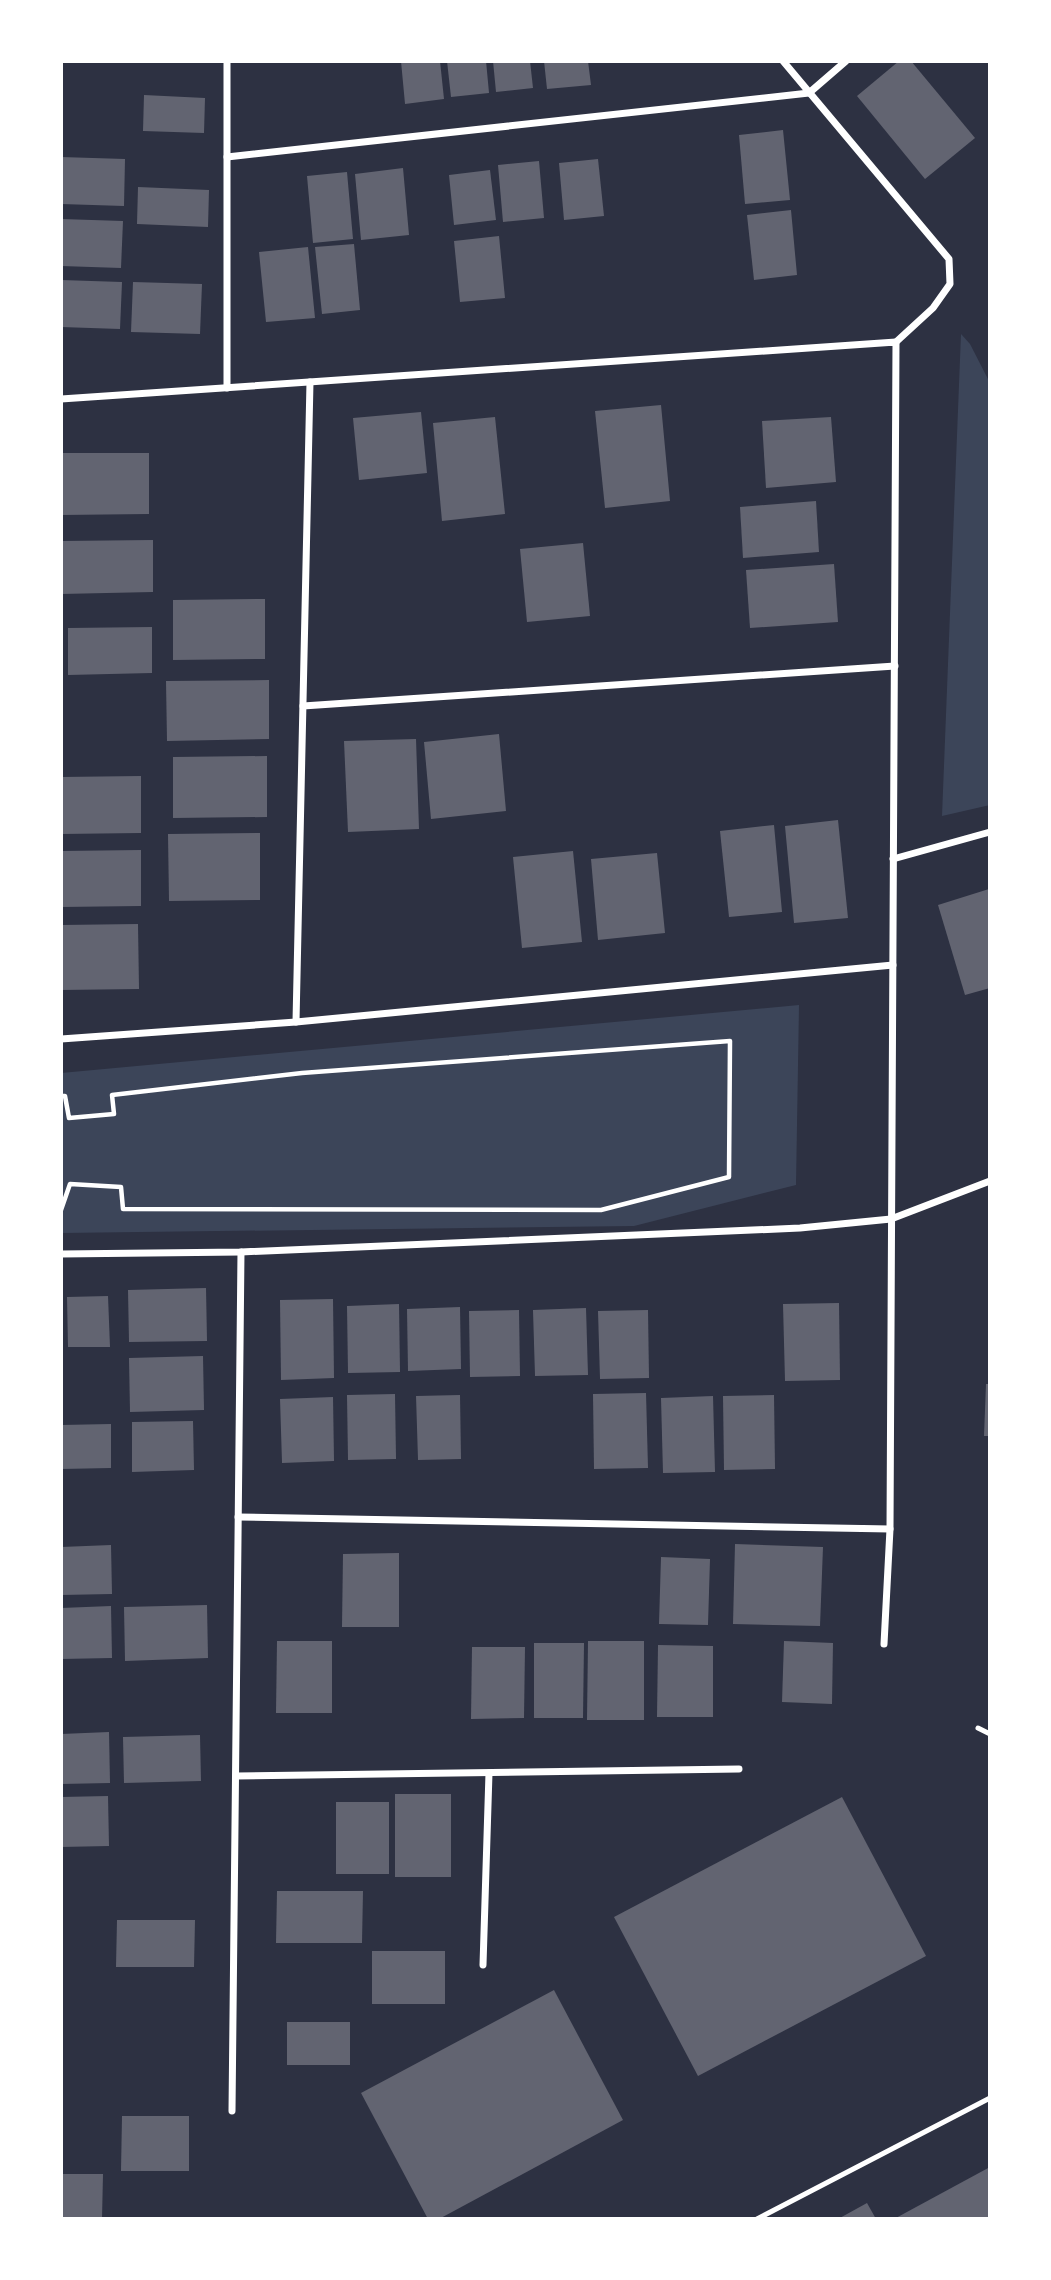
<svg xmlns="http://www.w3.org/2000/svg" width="1051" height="2280" viewBox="0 0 1051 2280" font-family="'Libre Baskerville',serif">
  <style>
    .green { fill: #3c4559 }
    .building { fill: #626471 }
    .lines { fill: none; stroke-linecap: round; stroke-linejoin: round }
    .path { stroke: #fff; stroke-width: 4.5 }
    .service { stroke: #fff; stroke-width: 5 }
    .minor { stroke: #fff; stroke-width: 7 }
  </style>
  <rect width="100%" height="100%" fill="#2d3142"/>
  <!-- green -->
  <g class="green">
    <path d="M961,334L970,344L990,383V805L942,816Z"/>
    <path d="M799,1005L796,1185L634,1226L61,1233V1073Z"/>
  </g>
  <!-- building -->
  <g class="building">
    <path d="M401,61H440L444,99L405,104Z"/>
    <path d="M447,61H486L489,93L451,97Z"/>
    <path d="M493,61H530L533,88L496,92Z"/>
    <path d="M544,61H588L591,85L547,89Z"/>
    <path d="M899,61H911L975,138L925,179L857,96Z"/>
    <path d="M144,95L205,98L204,133L143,131Z"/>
    <path d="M783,130L790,200L745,204L739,135Z"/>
    <path d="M61,157L125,159L124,206L61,204Z"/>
    <path d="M598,159L604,216L564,220L559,163Z"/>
    <path d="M539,161L544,218L503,222L498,165Z"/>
    <path d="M403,168L409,235L361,240L355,174Z"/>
    <path d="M490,170L496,220L454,225L449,175Z"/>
    <path d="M347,172L353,239L313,243L307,176Z"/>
    <path d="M138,187L209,190L208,227L137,224Z"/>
    <path d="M791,210L797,275L754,280L747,215Z"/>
    <path d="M61,219L123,221L121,268L61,266Z"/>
    <path d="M499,236L505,298L460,302L454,241Z"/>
    <path d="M354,244L360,310L322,314L315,247Z"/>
    <path d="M308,247L315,318L266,322L259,252Z"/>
    <path d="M61,280L122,282L120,329L61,327Z"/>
    <path d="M133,282L202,284L200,334L131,332Z"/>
    <path d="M661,405L670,501L605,508L595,411Z"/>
    <path d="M421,412L427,473L359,480L353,418Z"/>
    <path d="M495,417L505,514L442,521L433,423Z"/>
    <path d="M831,417L836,482L766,488L762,421Z"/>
    <path d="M61,453H149V514L61,515Z"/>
    <path d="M816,501L819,552L743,558L740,507Z"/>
    <path d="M153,540V592L61,594V541Z"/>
    <path d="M583,543L590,616L527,622L520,549Z"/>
    <path d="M834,564L838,622L750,628L746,570Z"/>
    <path d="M265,599V659L173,660V600Z"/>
    <path d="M152,627V673L68,675V628Z"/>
    <path d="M269,680V739L167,741L166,681Z"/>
    <path d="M499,734L506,811L431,819L424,742Z"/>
    <path d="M416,739L419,829L348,832L344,741Z"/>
    <path d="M267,756V817L173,818V757Z"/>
    <path d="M141,776V833L61,834V777Z"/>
    <path d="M838,820L848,918L794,923L785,826Z"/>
    <path d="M774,825L782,912L729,917L720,831Z"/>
    <path d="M260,833V900L169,901L168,834Z"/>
    <path d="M141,850V906L61,907V851Z"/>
    <path d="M573,851L582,942L522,948L513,857Z"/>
    <path d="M657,853L665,933L598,940L591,859Z"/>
    <path d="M989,889L990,988L965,995L938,905Z"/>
    <path d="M138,924L139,989L61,990V925Z"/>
    <path d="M206,1288L207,1341L129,1342L128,1290Z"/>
    <path d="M108,1296L110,1347H68L67,1297Z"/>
    <path d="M333,1299L334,1378L281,1380L280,1300Z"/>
    <path d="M839,1303L840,1380L785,1381L783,1304Z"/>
    <path d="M399,1304L400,1372L348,1373L347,1306Z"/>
    <path d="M460,1307L461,1369L408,1371L407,1309Z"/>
    <path d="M586,1308L588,1375L535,1376L533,1310Z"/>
    <path d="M519,1310L520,1376L470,1377L469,1311Z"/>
    <path d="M648,1310L649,1378L600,1379L598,1311Z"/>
    <path d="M203,1356L204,1410L130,1412L129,1358Z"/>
    <path d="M986,1384H990V1436H984Z"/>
    <path d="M646,1393L648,1468L594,1469L593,1394Z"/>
    <path d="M395,1394L396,1459L348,1460L347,1395Z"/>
    <path d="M460,1395L461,1459L418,1460L416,1396Z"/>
    <path d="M774,1395L775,1469L724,1470L723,1396Z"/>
    <path d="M713,1396L715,1472L663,1473L661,1398Z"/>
    <path d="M333,1397L334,1461L282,1463L280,1399Z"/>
    <path d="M193,1421L194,1470L132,1472V1422Z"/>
    <path d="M111,1424V1468L61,1469V1425Z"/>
    <path d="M735,1544L823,1547L820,1626L733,1624Z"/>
    <path d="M111,1545L112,1594L61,1595V1547Z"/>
    <path d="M399,1553V1627H342L343,1554Z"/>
    <path d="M661,1557L710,1559L708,1625L659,1624Z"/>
    <path d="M207,1605L208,1658L125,1661L124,1607Z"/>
    <path d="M111,1606L112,1658L61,1659V1608Z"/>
    <path d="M277,1641H332V1713H276Z"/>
    <path d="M588,1641H644V1720H587Z"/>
    <path d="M784,1641L833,1643L832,1704L782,1702Z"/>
    <path d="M534,1643H584L583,1718H534Z"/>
    <path d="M658,1645L713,1646V1717H657Z"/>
    <path d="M472,1647H525L524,1718L471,1719Z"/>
    <path d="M109,1732L110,1783L61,1784V1734Z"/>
    <path d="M200,1735L201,1781L124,1783L123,1737Z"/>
    <rect x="395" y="1794" width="56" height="83"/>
    <path d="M108,1796L109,1846L61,1847V1797Z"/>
    <path d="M842,1797L926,1956L698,2076L614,1917Z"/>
    <rect x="336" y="1802" width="53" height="72"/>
    <path d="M277,1891H363L362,1943H276Z"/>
    <path d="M117,1920H195L194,1967H116Z"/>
    <rect x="372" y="1951" width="73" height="53"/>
    <path d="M554,1990L623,2120L439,2219H428L361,2093Z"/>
    <rect x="287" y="2022" width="63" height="43"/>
    <path d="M122,2116H189V2171H121Z"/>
    <path d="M990,2167V2219H894Z"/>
    <path d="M61,2174H103L102,2219H61Z"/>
    <path d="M867,2203L876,2219H838Z"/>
  </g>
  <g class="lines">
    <!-- path -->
    <path class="path" d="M61,1096H65L69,1118L114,1114L112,1095L302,1073L730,1041L729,1177L601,1210L123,1209L121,1187L70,1184L61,1210"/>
    <!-- service -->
    <g class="service">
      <path d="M978,1728L990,1734"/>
      <path d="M757,2219L990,2098"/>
    </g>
    <!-- minor -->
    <g class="minor">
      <path d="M783,61L949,259L950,284L933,308L896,342"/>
      <path d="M227,157L809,93L846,61"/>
      <path d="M227,388V61"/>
      <path d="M61,399L896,342L890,1529L884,1644"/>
      <path d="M303,706L895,666"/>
      <path d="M893,859L990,832"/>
      <path d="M296,1022L310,382"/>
      <path d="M61,1039L296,1022L893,965"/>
      <path d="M61,1254L241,1252L800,1228L891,1219L990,1181"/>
      <path d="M238,1517L890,1529"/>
      <path d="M236,1776L739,1769"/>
      <path d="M483,1965L489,1773"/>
      <path d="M232,2111L241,1252"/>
    </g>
  </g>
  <!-- border -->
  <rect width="1051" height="2280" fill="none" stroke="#ffffff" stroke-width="126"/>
</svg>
